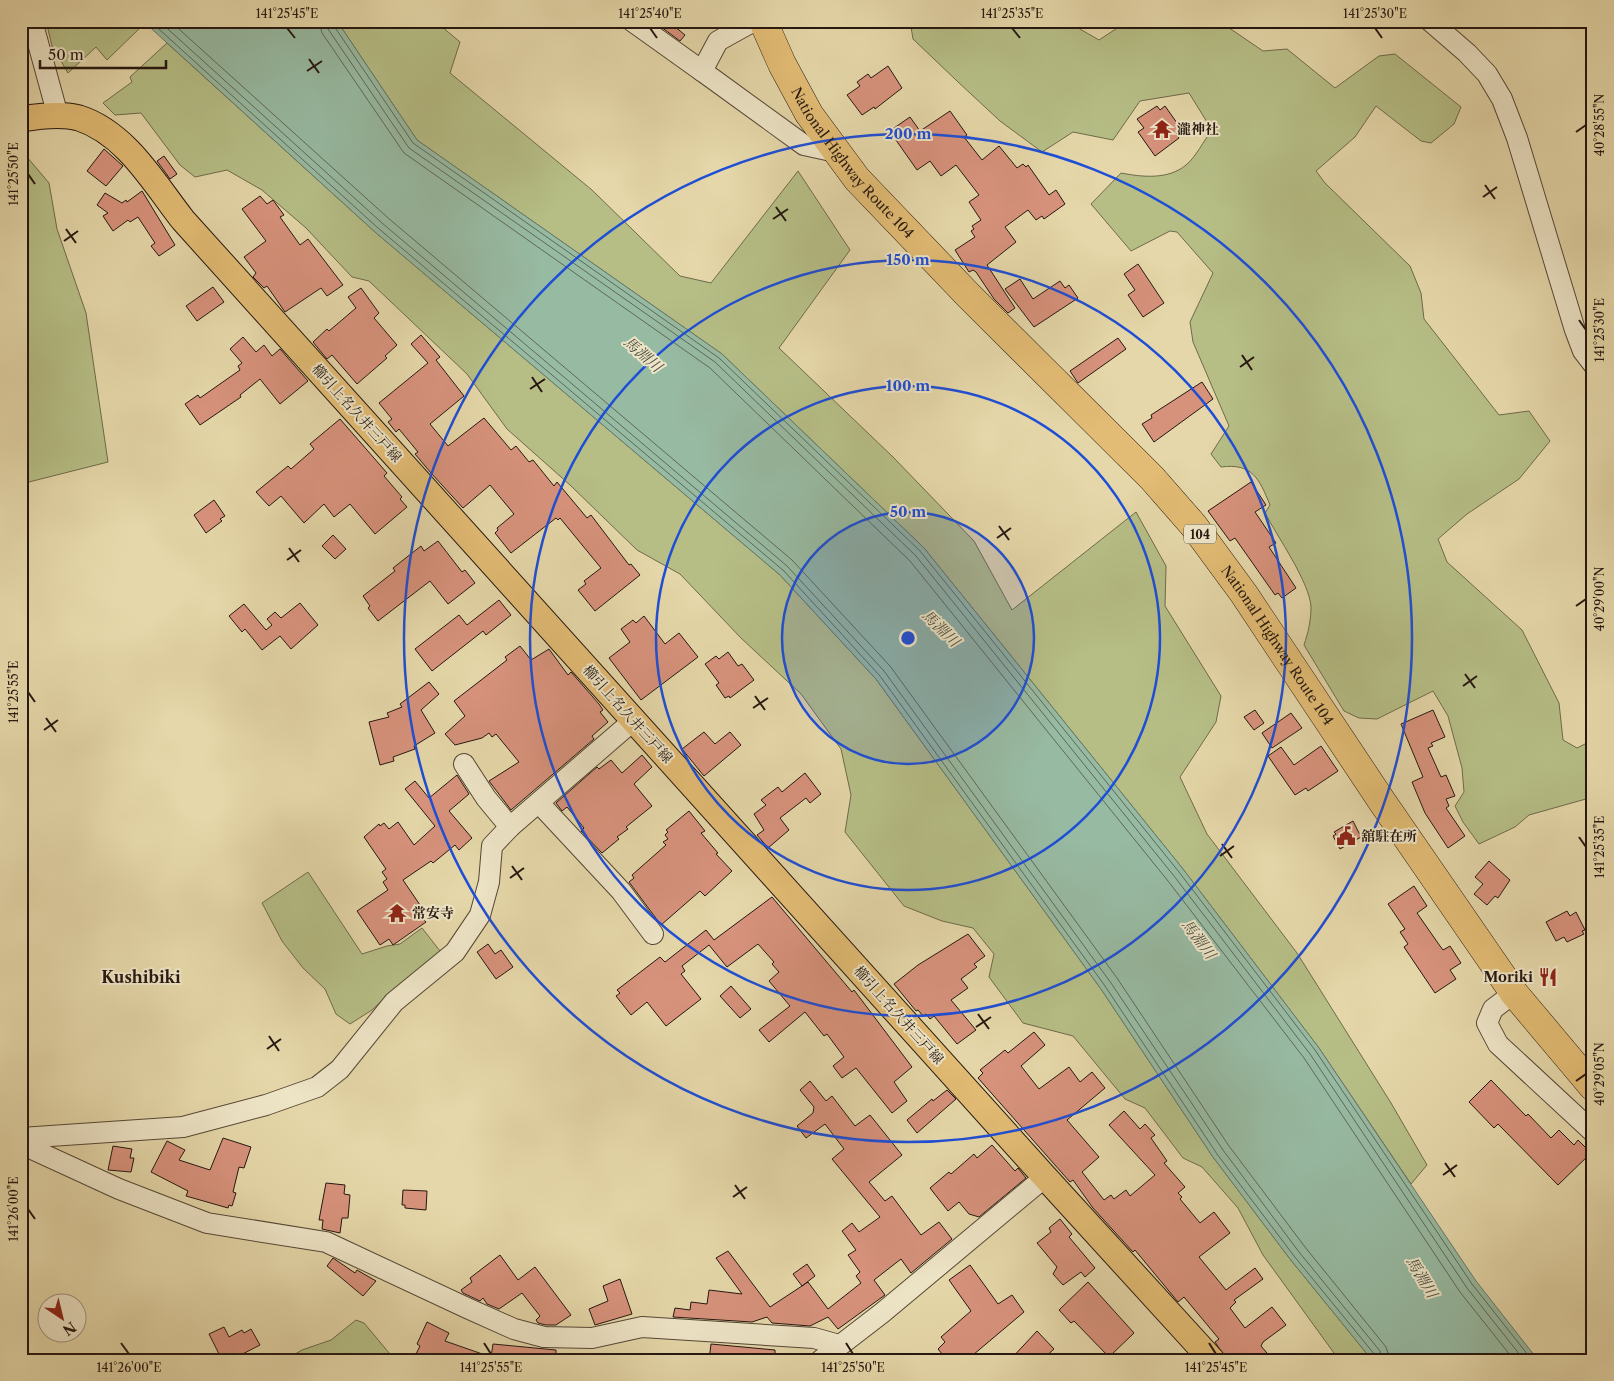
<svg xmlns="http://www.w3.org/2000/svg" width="1614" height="1381" viewBox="0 0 1614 1381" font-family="'Libre Caslon Text','Noto Serif JP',serif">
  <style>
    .green { fill: #b6be86; stroke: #6e6a4b }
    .water { fill: #97baa2; stroke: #697968 }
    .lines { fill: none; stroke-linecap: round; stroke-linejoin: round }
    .shore { stroke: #5e6859; stroke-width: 1 }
    .building { fill: #d7927c; stroke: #251710 }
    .minor-casing { stroke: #554736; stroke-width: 22 }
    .major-casing { stroke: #251710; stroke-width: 27 }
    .highway-casing { stroke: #251710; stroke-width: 29 }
    .minor { stroke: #eee5c7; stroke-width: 20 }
    .major { stroke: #e2bc74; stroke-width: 25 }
    .highway { stroke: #e2bc74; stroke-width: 28 }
    .ticks { fill: none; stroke: #251710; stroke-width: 2 }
    .ring { fill: none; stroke: #1d4ed8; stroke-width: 2.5 }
    .labels { text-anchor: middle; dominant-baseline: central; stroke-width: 4; stroke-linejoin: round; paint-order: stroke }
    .shield { fill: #eee5c7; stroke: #615547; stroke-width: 1 }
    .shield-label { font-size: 12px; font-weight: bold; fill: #251710 }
    .poi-label { font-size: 14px; font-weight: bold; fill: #251710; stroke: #eee5c7; text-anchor: start }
    .street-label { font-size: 14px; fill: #251710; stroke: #eee5c7 }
    .water-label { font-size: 15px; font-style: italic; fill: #4d5043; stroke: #eee5c7 }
    .quarter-label { font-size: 16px; font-weight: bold; fill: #251710; stroke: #eee5c7 }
    .centre { fill: #1d4ed8; stroke: #eee5c7; stroke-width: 2.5 }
    .ring-label { font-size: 15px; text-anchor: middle; font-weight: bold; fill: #1d4ed8; stroke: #eee5c7; stroke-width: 4; stroke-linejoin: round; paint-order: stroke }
    .neatline { fill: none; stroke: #251710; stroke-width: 2 }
    .ticks-label { font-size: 12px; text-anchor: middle; fill: #251710 }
  </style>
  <rect width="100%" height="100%" fill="#e5d7a9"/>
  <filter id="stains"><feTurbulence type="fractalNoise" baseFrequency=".004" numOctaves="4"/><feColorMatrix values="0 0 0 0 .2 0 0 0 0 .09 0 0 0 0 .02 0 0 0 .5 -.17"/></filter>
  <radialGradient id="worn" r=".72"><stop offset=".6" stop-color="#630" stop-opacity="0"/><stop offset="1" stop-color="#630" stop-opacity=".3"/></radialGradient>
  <!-- green -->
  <g class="green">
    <path d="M46,21H142L145,23L107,60L96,47L68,73L52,46Z"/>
    <path d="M337,21H435L460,42L450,73L592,190L680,276L711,283L798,171L850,250L779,348L893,457L974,541L1012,610L1136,512L1166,566L1165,606L1221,696L1216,722L1180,777L1207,834L1297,953L1391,1103L1427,1165L1411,1184L1319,1048L1183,869L924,548L722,354L417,140Z"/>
    <path d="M910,21H1071L1073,25L1099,40L1128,21H1219L1263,51L1287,49L1335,88L1379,56L1395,54L1461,107L1454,124L1431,143L1421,141L1376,106L1355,137L1316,171L1325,183L1410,266L1421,293L1424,319L1499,415L1529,411L1550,441L1519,479L1467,514L1438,539L1447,562L1522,630L1559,703L1563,740L1577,748L1593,740V797L1529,815L1515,827L1479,844L1463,822L1455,806L1464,792L1462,768L1448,716L1433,691L1377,719L1359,718L1344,711L1304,645C1308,633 1311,621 1311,607C1310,583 1277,536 1265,513L1270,505C1259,478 1252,463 1221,467L1211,454L1229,426L1193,342L1190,322L1213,273L1177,232L1170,231L1131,251L1091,204L1121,173C1142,177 1168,180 1186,165C1196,157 1204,140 1212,130L1189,93L1140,101L1113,140L1073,132L1042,152L1000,121L957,81L913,39Z"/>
    <path d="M167,43L375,232L780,575L876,679L1101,989L1213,1157L1290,1259L1372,1360H1339L1263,1255L1238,1208L1202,1167L1183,1158L1145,1108L1125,1099L1073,1036L1023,1023L989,977L994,954L973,928L942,921L904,906L845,832L851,795L841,749L801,694L741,638L680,574L637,550L570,485L507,429L467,374L369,281L352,277L306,228L262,190L227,170L195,177L180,165L141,113L115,115L103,103L132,82L130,77Z"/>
    <path d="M21,150L49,183L57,229L86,313L108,462L21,484Z"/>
    <path d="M308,872L362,954L387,946L400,944L422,928L440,951L434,959L401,983L372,1010L350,1024L336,1014L325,989L303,968L282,941L262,903Z"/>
    <path d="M356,1320L364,1323L395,1360H285L302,1350L331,1340Z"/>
  </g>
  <!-- water -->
  <path class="water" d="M143,21H337L417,140L722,354L924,548L1183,869L1319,1048L1476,1281L1538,1360H1372L1290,1259L1213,1157L1101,989L876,679L780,575L375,232Z"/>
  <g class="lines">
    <!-- shore -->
    <g class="shore">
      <path d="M150,21L378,228L784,571L880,676L1105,986L1217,1154L1294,1256L1375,1355L1376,1360"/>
      <path d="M159,21L382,223L787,566L884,671L1111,983L1223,1150L1299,1252L1380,1351L1382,1360"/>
      <path d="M170,21L387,217L792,560L890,666L1117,978L1229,1146L1305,1247L1386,1347L1390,1360"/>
      <path d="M319,21L322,33L404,153L710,368L910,561L1168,881L1304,1058L1460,1292L1514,1360"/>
      <path d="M326,21L328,29L409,148L715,362L916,556L1174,876L1310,1054L1467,1288L1524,1360"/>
      <path d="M333,21L334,26L413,143L719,358L920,551L1179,872L1315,1050L1472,1284L1532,1360"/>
    </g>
  </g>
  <!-- building -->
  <g class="building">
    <path d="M653,21H668L685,35L680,41Z"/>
    <path d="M888,66L902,88L875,109L874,107L862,115L847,95L860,86L857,82L868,74L871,78Z"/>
    <path d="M1157,106L1160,110L1165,106L1182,130L1176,134L1179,138L1155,156L1138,132L1144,128L1137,119Z"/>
    <path d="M950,111L967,135L964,137L982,160L999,146L1017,168L1023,164L1026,167L1028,165L1049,195L1056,190L1065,204L1044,219L1042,216L1036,220L1028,210L1005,227L1016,242L987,265L1015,308L1008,313L994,299L976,272L973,270L969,272L955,250L975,237L971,231L974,229L972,226L981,220L969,202L979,195L956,165L941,176L930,161L917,170L891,133L895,130L894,128L910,117L920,131Z"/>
    <path d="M104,149L123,166L106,186L87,171Z"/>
    <path d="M164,156L177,174L170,179L157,161Z"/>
    <path d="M142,191L175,245L159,256L151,246L155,243L138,217L130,222L128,220L113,231L103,216L108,213L97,205L105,193L122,203L126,200L127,202Z"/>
    <path d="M260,196L267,204L273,200L284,215L280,217L300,245L308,239L343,285L327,296L321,288L285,312L267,286L264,288L253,277L256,273L244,257L266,241L242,209Z"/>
    <path d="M1138,264L1164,303L1143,317L1128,295L1135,290L1124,274Z"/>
    <path d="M1020,279L1033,299L1060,281L1065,288L1069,285L1078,298L1034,327L1005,289Z"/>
    <path d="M213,287L224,302L197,321L186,306Z"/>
    <path d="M361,288L379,313L374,318L397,345L385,356L387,358L357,384L332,355L327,359L313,342L327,329L329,331L356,308L348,297Z"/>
    <path d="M421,335L440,357L436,360L464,396L430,424L448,446L484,418L511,450L516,446L529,462L533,460L554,486L557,482L587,518L591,515L629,565L631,564L640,575L595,611L578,590L586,584L584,581L601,568L560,518L558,520L556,518L511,553L495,533L498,530L497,528L514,514L490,485L463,508L431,473L415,454L418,452L399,429L396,432L388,422L392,419L379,403L428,363L411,344Z"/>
    <path d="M243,337L256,352L264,345L272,356L280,349L308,381L280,404L260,379L240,395L241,397L200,425L185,404L198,395L200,398L240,370L238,366L242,363L230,349Z"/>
    <path d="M1118,338L1126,349L1078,383L1070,371Z"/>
    <path d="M1202,382L1213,399L1154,442L1142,424L1152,418L1151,415Z"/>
    <path d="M340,419L387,473L384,476L402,497L400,499L407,507L375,534L350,504L334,517L324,504L304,523L281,496L269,506L256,492L288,466L291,469L314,449L310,444Z"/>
    <path d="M1251,482L1266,505L1255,512L1276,543L1269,547L1296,588L1282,598L1278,593L1275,595L1235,538L1230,541L1208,511Z"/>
    <path d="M214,500L225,516L220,519L222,521L206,533L194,515Z"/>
    <path d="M333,535L346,549L335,559L322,546Z"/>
    <path d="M438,541L462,572L465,570L475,583L448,604L430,581L378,621L368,608L370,606L363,596L395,571L393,568L421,546L424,551Z"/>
    <path d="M499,600L511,615L486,635L483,631L432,671L415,649L459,615L467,625Z"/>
    <path d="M300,603L318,625L291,649L280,636L262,650L245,629L242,632L229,616L244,604L266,630L272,625L267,619L275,612L281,618Z"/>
    <path d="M644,616L665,644L679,633L698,657L641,700L609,658L630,642L621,629L633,620L636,623Z"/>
    <path d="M520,646L531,660L549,649L568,675L571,672L599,704L603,710L600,712L608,722L592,736L594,739L511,810L489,781L519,762L496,734L492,737L489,733L482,738L455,745L445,734L465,716L454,701L507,660L505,657Z"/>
    <path d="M728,652L738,666L742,664L754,680L730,698L729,696L725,698L716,685L719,683L705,664L716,656L719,659Z"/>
    <path d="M429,682L439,694L421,710L435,733L414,746L415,749L393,757L394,761L380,765L369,722L389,717L387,713L402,707L400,704Z"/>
    <path d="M1255,710L1264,723L1254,730L1244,717Z"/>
    <path d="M1433,710L1445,737L1431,743L1433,746L1428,748L1441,777L1446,775L1455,796L1446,799L1449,806L1446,808L1465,836L1448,848L1425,813L1412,782L1423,777L1401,724Z"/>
    <path d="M1291,713L1302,728L1272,748L1262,733Z"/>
    <path d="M704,732L715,744L730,732L741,745L704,776L682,749Z"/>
    <path d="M1321,746L1338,771L1308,791L1306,788L1295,795L1268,756L1281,747L1294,765Z"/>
    <path d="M642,755L652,767L634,784L652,806L626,827L628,829L617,837L619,839L602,853L581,831L584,828L567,807L562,811L556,803L597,767L599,769L611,760L622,773Z"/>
    <path d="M805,773L821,794L810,803L806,798L780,818L789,830L768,848L757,835L764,830L754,814L766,805L761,800L778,787L782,792Z"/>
    <path d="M457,775L469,794L449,811L472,838L459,850L455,845L433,863L431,861L403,880L422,908L418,911L426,922L393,945L389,939L380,945L357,911L388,890L383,882L387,879L382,872L386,869L364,837L379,824L380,826L384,823L389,829L398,822L414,845L435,826L405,789L415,781L429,798Z"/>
    <path d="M689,811L705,831L701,833L718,853L716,854L732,871L705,896L700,891L661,925L629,882L634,878L632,875L666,845L663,842L668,839L665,835L668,832L666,830Z"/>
    <path d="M1353,821L1361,837L1340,849L1333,836L1336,834L1334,832Z"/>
    <path d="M1489,861L1510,880L1498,898L1495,896L1487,905L1474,894L1483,884L1475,877Z"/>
    <path d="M1414,886L1427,906L1417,913L1440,946L1443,950L1450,946L1461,963L1450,970L1456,979L1435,993L1404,947L1408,944L1400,932L1405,929L1388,904Z"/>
    <path d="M772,897L852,992L854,990L912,1067L894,1082L907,1101L892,1113L856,1068L842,1078L833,1066L844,1057L827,1034L824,1036L805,1012L769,1042L759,1030L790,1006L769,981L779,972L772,964L774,962L758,944L727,967L709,945L682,966L685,971L681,974L701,999L666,1026L647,1002L631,1015L616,996L620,993L617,990L660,957L665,962L706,930L714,940Z"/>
    <path d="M1567,911L1570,916L1576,912L1585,930L1582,931L1584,934L1567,942L1564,937L1556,941L1546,922Z"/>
    <path d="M968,934L985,956L974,964L977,967L961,979L968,988L951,1000L976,1030L957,1044L934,1016L930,1019L926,1014L923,1016L918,1010L916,1011L894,984L918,965Z"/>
    <path d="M488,944L495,954L501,950L513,967L496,979L477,952Z"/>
    <path d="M731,986L751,1009L740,1018L720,996Z"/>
    <path d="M1034,1032L1045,1045L1021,1066L1039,1089L1069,1067L1080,1082L1092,1072L1105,1088L1067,1120L1099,1157L1082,1172L1104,1200L1111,1195L1114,1199L1126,1190L1130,1196L1155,1175L1109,1125L1124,1111L1140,1129L1145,1124L1155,1135L1151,1138L1167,1161L1164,1163L1185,1187L1178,1193L1182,1197L1180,1199L1200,1223L1214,1212L1230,1233L1199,1257L1226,1290L1255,1268L1263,1279L1234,1300L1236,1302L1230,1308L1245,1328L1272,1307L1286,1325L1263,1342L1261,1346L1273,1360H1227L1215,1342L1219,1339L1184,1297L1178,1302L1135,1250L1133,1252L1093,1208L1073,1180L1070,1182L978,1078L983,1073L980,1070L1005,1050L1008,1053Z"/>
    <path d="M1491,1080L1526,1116L1528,1114L1551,1138L1559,1130L1574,1145L1578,1140L1591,1153L1558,1185L1498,1124L1494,1128L1469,1102Z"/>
    <path d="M810,1081L826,1101L832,1096L855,1126L870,1115L902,1155L869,1182L885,1201L892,1196L921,1235L939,1222L952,1239L911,1273L901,1259L874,1280L885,1295L838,1329L828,1317L810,1326L772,1323L767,1317L752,1322L673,1317L675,1308L690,1310L691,1302L707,1304L709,1290L742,1294L716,1258L728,1251L770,1307L808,1282L828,1309L861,1283L856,1276L860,1272L848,1255L856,1250L842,1231L852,1223L859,1232L880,1217L832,1159L844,1149L825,1124L806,1138L797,1126L813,1113L814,1107L800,1090Z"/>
    <path d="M947,1090L956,1099L917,1133L907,1120L932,1099L933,1101Z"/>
    <path d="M223,1138L251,1147L244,1168L239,1167L233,1192L236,1193L232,1206L229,1205L228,1208L186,1196L188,1191L151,1172L167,1141L185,1150L179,1160L210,1170Z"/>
    <path d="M992,1145L1015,1171L1018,1168L1026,1178L979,1217L969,1214L959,1202L948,1211L930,1188L949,1172L951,1174L974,1154L977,1158Z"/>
    <path d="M113,1146L132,1149L130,1158H134L131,1172L108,1170Z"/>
    <path d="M326,1183L345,1185L344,1194L350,1195L348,1218H342L340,1233L322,1229L323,1220H319Z"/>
    <path d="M403,1190L427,1191L426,1210L405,1208V1205H402Z"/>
    <path d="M1060,1219L1072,1234L1069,1237L1095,1268L1085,1277L1081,1272L1063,1285L1053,1274L1057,1267L1037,1243L1051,1232L1049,1228Z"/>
    <path d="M500,1255L518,1280L535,1267L571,1315L556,1325H546L538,1323L536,1320L540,1316L522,1293L499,1309L487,1304L483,1298L480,1301L463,1293L461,1290L472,1282L470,1278Z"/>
    <path d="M333,1258L355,1273L357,1270L376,1281L363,1296L327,1266Z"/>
    <path d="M807,1264L815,1276L802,1286L793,1274Z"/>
    <path d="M970,1265L998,1304L1012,1295L1024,1312L967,1360H947L938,1349L945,1342L941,1337L971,1311L949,1280Z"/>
    <path d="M620,1279L632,1314L595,1325L589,1309L608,1301L603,1286Z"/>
    <path d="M1088,1282L1134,1333L1109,1357L1074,1321L1071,1323L1059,1310Z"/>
    <path d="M427,1322L449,1333L445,1341L491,1357L493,1344L556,1350V1360H413L420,1346L417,1344Z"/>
    <path d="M224,1327L229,1337L242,1330L244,1333L251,1329L260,1345L231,1360H222L209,1334Z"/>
    <path d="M1037,1331L1054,1349L1042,1360H1010Z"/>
    <path d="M711,1344L775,1350V1360H709Z"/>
  </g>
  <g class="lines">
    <!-- minor casing -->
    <g class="minor-casing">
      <g id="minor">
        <path d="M32,21L58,116"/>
        <path d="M632,21L702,71L718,41L754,21"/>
        <path d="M1430,21L1467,53L1487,74L1502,99L1517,138L1575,330L1583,351L1593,364"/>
        <path d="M702,71L804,145L836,152"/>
        <path d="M464,764L486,798L510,827"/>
        <path d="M539,803L621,891L653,934"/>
        <path d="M1514,993L1493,1009L1487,1023L1498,1044L1593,1132"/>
        <path d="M21,1138L183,1127L266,1105L317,1087L340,1069L394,1002L455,952L480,915L489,882L492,846L510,827L634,720"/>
        <path d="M21,1144L119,1189L207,1223L326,1242L467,1308L514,1329L544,1337L592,1338L642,1327L814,1338L839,1345"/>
        <path d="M821,1360L882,1313L1045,1177"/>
      </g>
    </g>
    <!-- major casing -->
    <g class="major-casing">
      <path id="major" d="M21,119C39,116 62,113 79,118C126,133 154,183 183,220L1045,1177L1212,1360"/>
    </g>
    <!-- highway casing -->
    <g class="highway-casing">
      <g id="highway">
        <path id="s1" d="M763,21L782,64L809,114L857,179L969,296L1152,478L1194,526L1244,594L1381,800L1514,993L1593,1087"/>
      </g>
    </g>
    <!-- minor -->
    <use href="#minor" class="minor"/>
    <!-- major -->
    <use href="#major" class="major"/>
    <!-- highway -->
    <use href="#highway" class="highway"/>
  </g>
  <!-- ticks -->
  <path class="ticks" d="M287,28L295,38M650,28L657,38M1012,28L1020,38M1375,28L1382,38M309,59L319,73M307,71L322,61M1576,132L1586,125M28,174L35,184M1485,185L1495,199M1483,197L1497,187M776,207L786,221M773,219L788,209M66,229L76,243M64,241L78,231M1579,320L1586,330M1242,355L1252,370M1240,367L1254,357M532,377L542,392M530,389L545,379M999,526L1009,540M997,538L1011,528M289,548L299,562M287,560L301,550M1576,606L1586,599M1465,674L1475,688M1463,686L1477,676M28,692L35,702M755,696L765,710M753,708L768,698M46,718L56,732M44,730L58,720M1579,837L1586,847M1222,844L1232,858M1220,856L1234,846M512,866L522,880M510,878L524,868M978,1014L989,1029M976,1027L991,1017M269,1036L279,1051M267,1049L281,1039M1576,1081L1586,1074M1445,1163L1455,1177M1443,1175L1457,1165M735,1185L745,1199M733,1197L747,1187M28,1209L35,1219M121,1343L129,1354M484,1343L491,1354M846,1343L853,1354M1209,1343L1216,1354"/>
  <!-- distance rings -->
  <circle cx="908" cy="638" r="126" fill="#1d4ed8" fill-opacity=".12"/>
  <g class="ring">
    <circle cx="908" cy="638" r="126"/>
    <circle cx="908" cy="638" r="252"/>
    <circle cx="908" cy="638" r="378"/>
    <circle cx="908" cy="638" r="504"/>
  </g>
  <!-- icons -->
  <defs>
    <g id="temple-bare" transform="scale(1.5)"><path d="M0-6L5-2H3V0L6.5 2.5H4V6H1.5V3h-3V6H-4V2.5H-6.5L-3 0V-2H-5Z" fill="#8f2418" stroke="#eee5c7" stroke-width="2.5" paint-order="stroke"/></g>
    <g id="civic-bare" transform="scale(1.5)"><path d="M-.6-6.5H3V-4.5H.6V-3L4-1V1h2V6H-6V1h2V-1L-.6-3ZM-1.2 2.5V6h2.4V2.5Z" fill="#8f2418" stroke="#eee5c7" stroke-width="2.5" paint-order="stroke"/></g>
    <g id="restaurant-bare" transform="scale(1.5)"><path d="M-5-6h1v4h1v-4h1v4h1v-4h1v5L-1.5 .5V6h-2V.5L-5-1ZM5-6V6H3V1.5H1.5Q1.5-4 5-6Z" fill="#8f2418" stroke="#eee5c7" stroke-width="2.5" paint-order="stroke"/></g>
  </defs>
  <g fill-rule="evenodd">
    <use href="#temple-bare" x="1162" y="129"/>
    <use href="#civic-bare" x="1346" y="836"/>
    <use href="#temple-bare" x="397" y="913"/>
    <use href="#restaurant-bare" x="1548" y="977"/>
  </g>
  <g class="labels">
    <!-- shield labels -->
    <rect class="shield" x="1184" y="524.5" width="32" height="19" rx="4"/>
    <g class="shield-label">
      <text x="1200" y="534">104</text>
    </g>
    <!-- poi labels -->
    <g class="poi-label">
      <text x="1177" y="129">瀧神社</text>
      <text x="1361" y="836">舘駐在所</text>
      <text x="412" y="913">常安寺</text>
      <text x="1533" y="977" text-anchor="end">Moriki</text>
    </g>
    <!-- street labels -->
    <g class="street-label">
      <text stroke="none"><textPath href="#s1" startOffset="169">National Highway Route 104</textPath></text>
      <text transform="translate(357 413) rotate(48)">櫛引上名久井三戸線</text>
      <text stroke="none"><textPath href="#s1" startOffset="814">National Highway Route 104</textPath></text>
      <text transform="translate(628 714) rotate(48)">櫛引上名久井三戸線</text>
      <text transform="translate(899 1015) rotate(48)">櫛引上名久井三戸線</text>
    </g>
    <!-- water labels -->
    <g class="water-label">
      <text transform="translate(643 354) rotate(41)">馬淵川</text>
      <text transform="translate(941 628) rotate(44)">馬淵川</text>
      <text transform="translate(1199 939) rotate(53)">馬淵川</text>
      <text transform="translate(1422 1277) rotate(59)">馬淵川</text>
    </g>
    <!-- quarter labels -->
    <g class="quarter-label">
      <text x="141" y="977">Kushibiki</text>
    </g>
  </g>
  <circle cx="908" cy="638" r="8" class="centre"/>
  <g class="ring-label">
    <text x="908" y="139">200 m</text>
    <text x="908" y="265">150 m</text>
    <text x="908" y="391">100 m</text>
    <text x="908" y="517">50 m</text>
  </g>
  <!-- margin -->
  <rect width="1614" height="1381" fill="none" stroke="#e5d7a9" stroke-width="55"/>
  <!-- north arrow -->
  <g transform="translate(62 1318) rotate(145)"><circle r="24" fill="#eee5c7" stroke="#9e937e"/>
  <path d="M0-4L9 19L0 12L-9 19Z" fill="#8f2418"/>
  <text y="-8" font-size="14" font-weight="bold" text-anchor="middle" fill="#251710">N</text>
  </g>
  <!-- scale -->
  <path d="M40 60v8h126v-8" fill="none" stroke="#251710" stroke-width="2.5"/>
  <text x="48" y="60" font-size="15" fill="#251710" stroke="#eee5c7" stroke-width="4" paint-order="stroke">50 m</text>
  <rect x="28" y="28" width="1558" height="1326" class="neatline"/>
  <g class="ticks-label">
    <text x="287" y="18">141°25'45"E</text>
    <text x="650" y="18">141°25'40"E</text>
    <text x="1012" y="18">141°25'35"E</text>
    <text x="1375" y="18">141°25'30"E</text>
    <text transform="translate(1600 125) rotate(-90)" y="4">40°28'55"N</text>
    <text transform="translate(14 174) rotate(-90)" y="4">141°25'50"E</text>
    <text transform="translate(1600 330) rotate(-90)" y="4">141°25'30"E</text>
    <text transform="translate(1600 599) rotate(-90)" y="4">40°29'00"N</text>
    <text transform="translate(14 692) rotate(-90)" y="4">141°25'55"E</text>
    <text transform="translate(1600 847) rotate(-90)" y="4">141°25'35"E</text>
    <text transform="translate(1600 1074) rotate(-90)" y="4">40°29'05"N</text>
    <text transform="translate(14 1209) rotate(-90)" y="4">141°26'00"E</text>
    <text x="129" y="1372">141°26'00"E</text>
    <text x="491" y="1372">141°25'55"E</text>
    <text x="853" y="1372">141°25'50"E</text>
    <text x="1216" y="1372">141°25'45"E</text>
  </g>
  <rect width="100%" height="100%" filter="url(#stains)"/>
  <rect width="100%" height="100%" fill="url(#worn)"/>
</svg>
